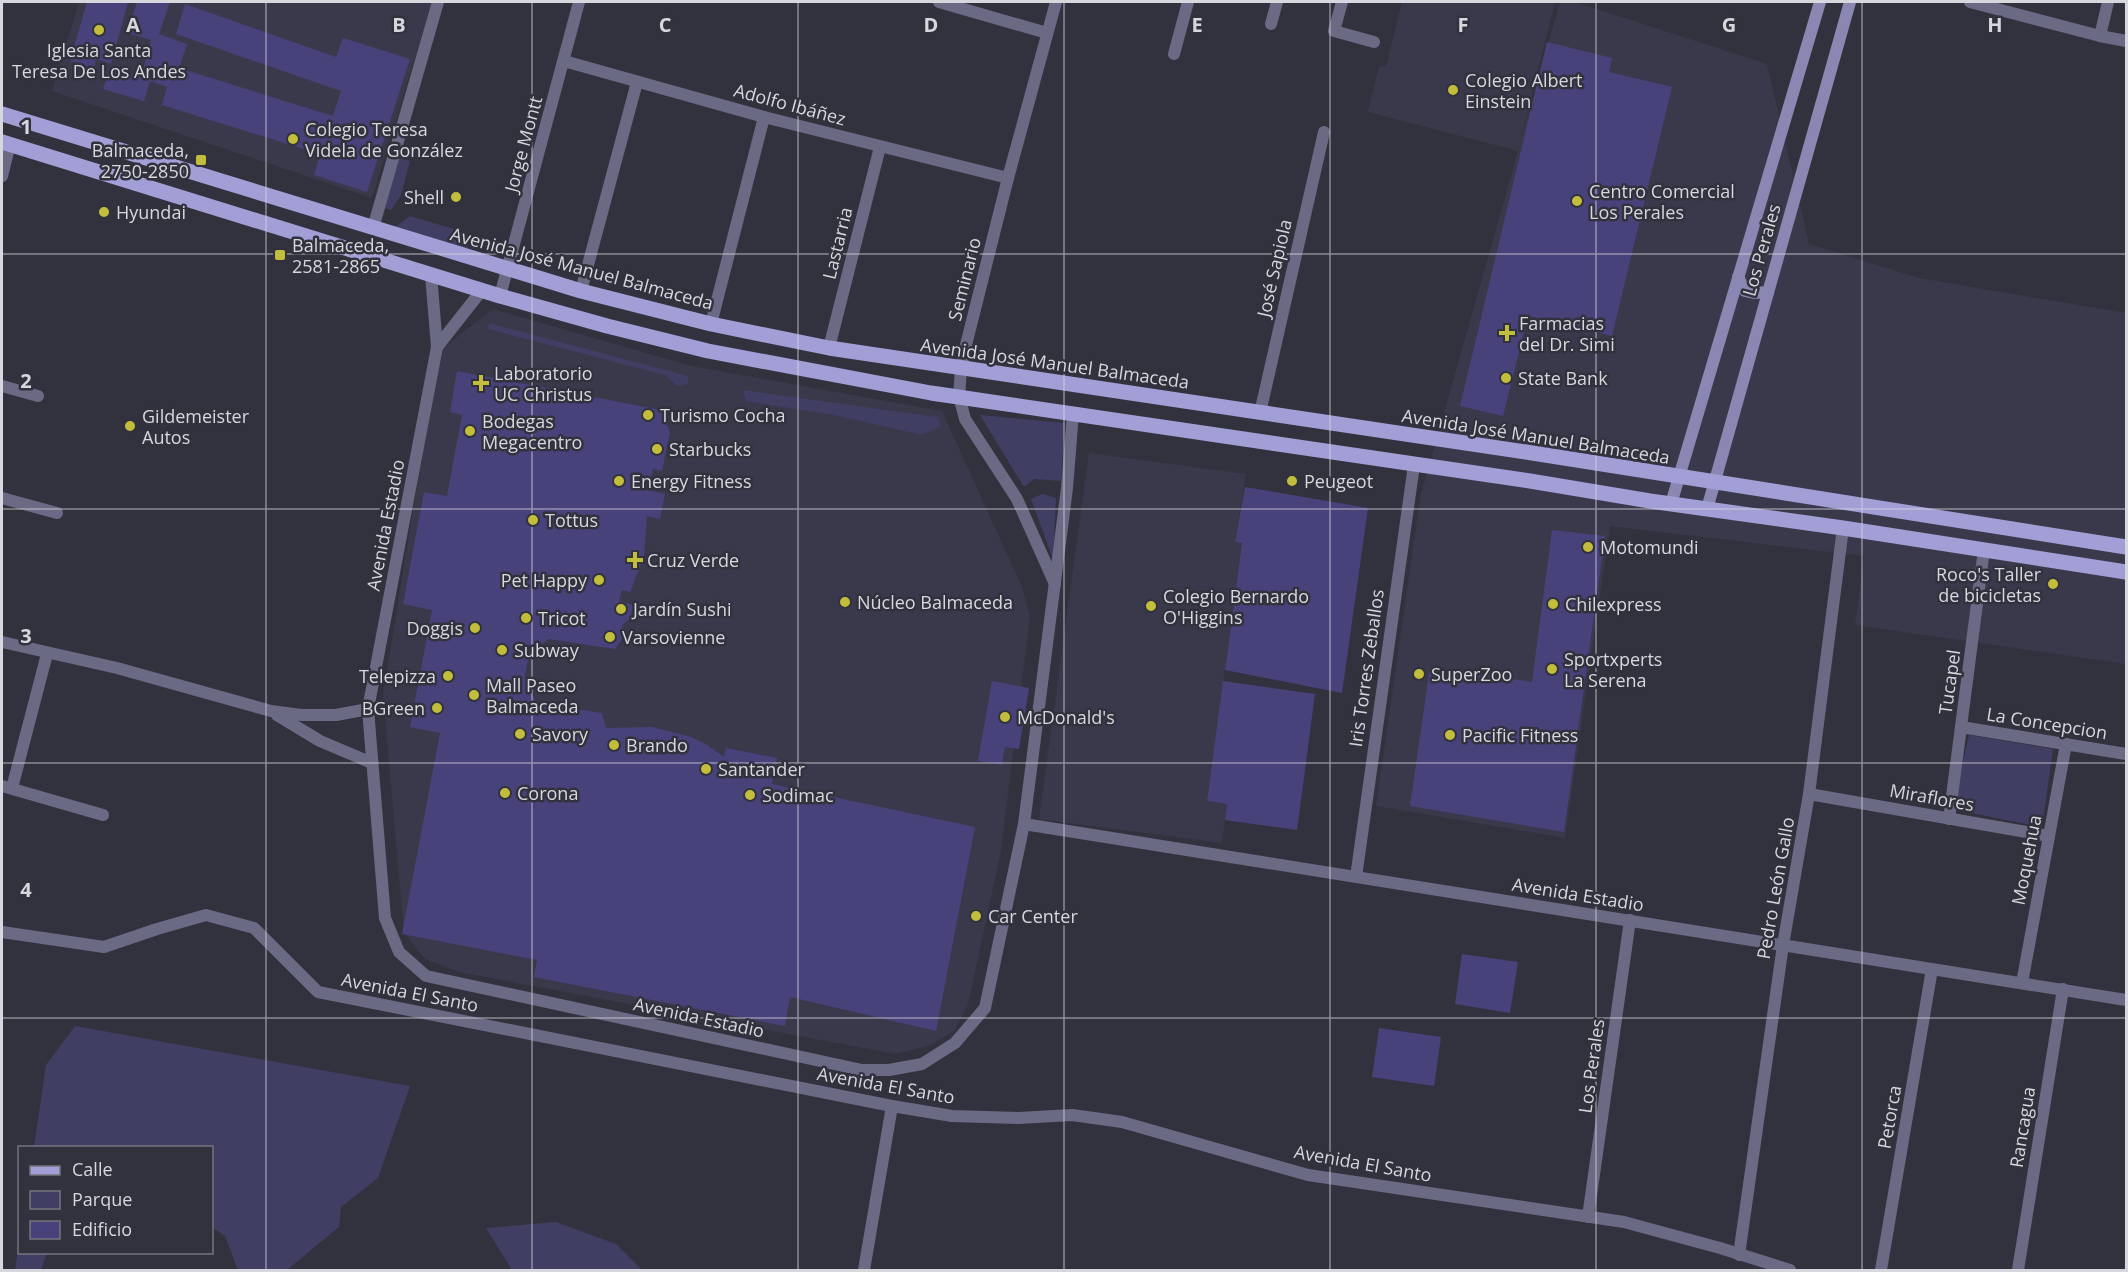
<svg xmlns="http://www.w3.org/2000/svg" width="2128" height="1272" viewBox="0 0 2128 1272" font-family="'Open Sans',sans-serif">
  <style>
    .built { fill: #3a394c }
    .green { fill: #403e62 }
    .building { fill: #48427b }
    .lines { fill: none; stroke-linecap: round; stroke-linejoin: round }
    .minor { stroke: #6b6a85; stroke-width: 12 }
    .tertiary { stroke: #6b6a85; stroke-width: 12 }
    .secondary { stroke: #8a88b3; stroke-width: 12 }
    .primary { stroke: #a29fd7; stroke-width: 15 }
    .grid { fill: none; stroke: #d7d7de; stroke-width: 1.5; stroke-opacity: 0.55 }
    .poi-dot { fill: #c3bd3e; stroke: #32323e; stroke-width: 2 }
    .labels { text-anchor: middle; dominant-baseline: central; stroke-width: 5; stroke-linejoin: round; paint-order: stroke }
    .poi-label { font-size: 18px; fill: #d7d7de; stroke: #32323e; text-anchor: start }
    .street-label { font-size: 18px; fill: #d7d7de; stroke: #32323e }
    .grid-label { font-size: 20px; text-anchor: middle; font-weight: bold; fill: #d7d7de; stroke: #32323e; stroke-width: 5; stroke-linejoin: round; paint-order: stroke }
  </style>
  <rect width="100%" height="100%" fill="#32323e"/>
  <!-- built -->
  <g class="built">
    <path d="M79,2H432L372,198L52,91Z"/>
    <path d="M1402,2H1555L1521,139L1560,2H1575L1767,64L1809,244L1919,278L2126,313V664L1855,625L1864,556L1610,526L1565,838L1376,806L1420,498L1518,151L1368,112L1379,66L1386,67Z"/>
    <path d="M493,309L691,366L942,411L1022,587L1030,617L1001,851L968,1005L954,1031L928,1046L895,1054L459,972L425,959L404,933L383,695L439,351Z"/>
    <path d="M1089,453L1246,474L1235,542L1242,543L1207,801L1227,804L1222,843L1039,819Z"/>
  </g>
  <!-- green -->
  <g class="green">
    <path d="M398,157L410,161L401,195L391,210L382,207Z"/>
    <path d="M410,216L461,231L469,252L393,229Z"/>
    <path d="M489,323L688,376V384L677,386L665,375L488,329Z"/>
    <path d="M743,390L937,417L941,426L922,435L839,416L746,401Z"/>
    <path d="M980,415L1065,423L1061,481L1034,479L1024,487Z"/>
    <path d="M1042,494L1056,498L1053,559L1031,499Z"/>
    <path d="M1969,735L2053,749L2042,827L1952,809Z"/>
    <path d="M75,1026L410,1086L378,1178L341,1207L339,1227L287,1270H238L225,1236L212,1227V1148L34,1147L46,1065Z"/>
    <path d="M556,1222L616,1244L642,1270H512L486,1228Z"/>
    <path d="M19,1243L20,1252L47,1253L41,1270H15Z"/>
  </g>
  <!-- building -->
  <g class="building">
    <path d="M87,2H128L111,64L96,59L94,69L70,61Z"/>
    <path d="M137,2H170L159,34L187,44L179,68L333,116L341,91L176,34L185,4L336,57L343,38L410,59L367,192L314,175L320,154L162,105L167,87L150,81L144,101L103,89L110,68L141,77L151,40L127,33Z"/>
    <path d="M1547,42L1612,58L1609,72L1672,87L1612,336L1528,316L1503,416L1460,406Z"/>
    <path d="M457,371L661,410L670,432L662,471L653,469L648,490L665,494L660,519L647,516L644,556L630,592L622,590L619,601L633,605L630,619L622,625L624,636L615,649L549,639L537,647L528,661L525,675L527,686L537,703L602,713L606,728L652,727L691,737L706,744L724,757L726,748L777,758L772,784L975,827L936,1031L790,997L785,1026L534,977L537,960L402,934L440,733L410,727L432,610L403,604L424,492L447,496L462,415L450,412Z"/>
    <path d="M1245,487L1368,508L1342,693L1225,670L1242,543L1235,542Z"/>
    <path d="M1552,530L1605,536L1564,832L1410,806L1430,667L1532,682Z"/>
    <path d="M992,681L1029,688L1019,749L1005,747L1002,765L978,761Z"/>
    <path d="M1223,681L1315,694L1297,830L1225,820L1227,804L1207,801Z"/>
    <path d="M1462,954L1518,962L1510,1013L1455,1004Z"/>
    <path d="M1379,1028L1441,1037L1434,1086L1372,1077Z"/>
  </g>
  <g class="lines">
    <!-- minor -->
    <g class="minor">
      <path d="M939,2L1047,33"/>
      <path d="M1342,2L1334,31L1374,42"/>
      <path d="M1271,24L1277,2"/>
      <path d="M2100,36L2108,2"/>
      <path d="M1174,54L1188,2"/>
      <path d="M564,61L764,117L1008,178"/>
      <path d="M2,176L10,144"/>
      <path d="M373,228L438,2"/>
      <path d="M431,275L437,347L368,709L385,918L399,952L426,976L862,1070H889L922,1064L955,1043L985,1008L1024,824L1067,488L1073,413"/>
      <path d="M581,291L637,82"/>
      <path d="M711,324L764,117"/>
      <path d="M437,347L482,290"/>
      <path d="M829,348L880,147"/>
      <path d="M2,386L38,396"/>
      <path d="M959,396L965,419L1017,499L1055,584"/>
      <path d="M1260,413L1324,132"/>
      <path d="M2,498L57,513"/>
      <path d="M2,642L117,668L271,711L301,715H336L368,709"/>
      <path d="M277,715L320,741L372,763"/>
      <path d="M1961,727L2126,754"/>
      <path d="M2,786L103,815"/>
      <path d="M12,788L47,654"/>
      <path d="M1809,794L2049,836"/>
      <path d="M1949,819L1984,550"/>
      <path d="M1024,824L2126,1000"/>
      <path d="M1356,877L1414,465"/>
      <path d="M2,932L104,947L157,929L206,915L254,928L318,992L892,1106L952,1116L1019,1118L1072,1115L1122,1122L1308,1175L1624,1222L1720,1248L1790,1270"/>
      <path d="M2022,983L2066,744"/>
      <path d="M1588,1217L1630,920"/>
      <path d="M1739,1255L1783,945L1809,794L1843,528"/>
      <path d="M864,1270L892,1106"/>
      <path d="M1881,1270L1932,969"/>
      <path d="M2018,1270L2063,989"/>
    </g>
    <!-- tertiary -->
    <g class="tertiary">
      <path d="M1970,2L2100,36L2126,41"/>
      <path d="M500,296L579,2"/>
      <path d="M959,396L961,369L965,349L1008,178L1056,2"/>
    </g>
    <!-- secondary -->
    <g class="secondary">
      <path d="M1738,277L1745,291L1754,293L1768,292"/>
      <path d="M1671,504L1820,2"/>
      <path d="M1707,509L1850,2"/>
    </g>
    <!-- primary -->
    <g class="primary">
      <path d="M2,114L581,291L711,324L829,348L1526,452L2126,547"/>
      <path d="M2,142L500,296L607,326L708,351L931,393L1530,481L1650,501L1843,528L2126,572"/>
    </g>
  </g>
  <!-- grid -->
  <path class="grid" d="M266,2V1270M532,2V1270M798,2V1270M1064,2V1270M1330,2V1270M1596,2V1270M1862,2V1270M2,254H2126M2,509H2126M2,763H2126M2,1018H2126"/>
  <!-- markers -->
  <g class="poi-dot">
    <circle cx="99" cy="30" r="6"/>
    <circle cx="1453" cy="90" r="6"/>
    <circle cx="293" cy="139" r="6"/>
    <rect x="195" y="154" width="12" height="12" rx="3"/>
    <circle cx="456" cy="197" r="6"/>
    <circle cx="1577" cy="201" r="6"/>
    <circle cx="104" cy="212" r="6"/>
    <rect x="274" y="249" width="12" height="12" rx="3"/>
    <path d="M1504 324h6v6h6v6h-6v6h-6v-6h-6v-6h6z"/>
    <circle cx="1506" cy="378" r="6"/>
    <path d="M478 374h6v6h6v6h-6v6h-6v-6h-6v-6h6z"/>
    <circle cx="648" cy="415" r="6"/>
    <circle cx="130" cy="426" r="6"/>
    <circle cx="470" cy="431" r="6"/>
    <circle cx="657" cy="449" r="6"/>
    <circle cx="619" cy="481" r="6"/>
    <circle cx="1292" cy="481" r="6"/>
    <circle cx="533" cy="520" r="6"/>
    <circle cx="1588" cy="547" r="6"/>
    <path d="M632 551h6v6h6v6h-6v6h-6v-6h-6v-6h6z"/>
    <circle cx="599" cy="580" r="6"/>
    <circle cx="2053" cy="584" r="6"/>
    <circle cx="845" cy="602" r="6"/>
    <circle cx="1553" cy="604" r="6"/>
    <circle cx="1151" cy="606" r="6"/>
    <circle cx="621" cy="609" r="6"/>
    <circle cx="526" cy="618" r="6"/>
    <circle cx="475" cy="628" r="6"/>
    <circle cx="610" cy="637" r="6"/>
    <circle cx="502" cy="650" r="6"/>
    <circle cx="1552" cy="669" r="6"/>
    <circle cx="1419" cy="674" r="6"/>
    <circle cx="448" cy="676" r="6"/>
    <circle cx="474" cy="695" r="6"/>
    <circle cx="437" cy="708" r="6"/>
    <circle cx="1005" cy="717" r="6"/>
    <circle cx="520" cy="734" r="6"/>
    <circle cx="1450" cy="735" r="6"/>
    <circle cx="614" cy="745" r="6"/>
    <circle cx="706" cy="769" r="6"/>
    <circle cx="505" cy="793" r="6"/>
    <circle cx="750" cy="795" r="6"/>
    <circle cx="976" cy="916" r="6"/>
  </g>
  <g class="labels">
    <!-- poi labels -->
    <g class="poi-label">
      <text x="99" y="50" text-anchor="middle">Iglesia Santa<tspan x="99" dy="21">Teresa De Los Andes</tspan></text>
      <text x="1465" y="80">Colegio Albert<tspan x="1465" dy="21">Einstein</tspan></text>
      <text x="305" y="129">Colegio Teresa<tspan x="305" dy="21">Videla de González</tspan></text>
      <text x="189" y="150" text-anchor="end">Balmaceda,<tspan x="189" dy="21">2750-2850</tspan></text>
      <text x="1589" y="191">Centro Comercial<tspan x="1589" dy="21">Los Perales</tspan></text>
      <text x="444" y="197" text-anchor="end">Shell</text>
      <text x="116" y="212">Hyundai</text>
      <text x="292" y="245">Balmaceda,<tspan x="292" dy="21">2581-2865</tspan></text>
      <text x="1519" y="323">Farmacias<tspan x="1519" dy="21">del Dr. Simi</tspan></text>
      <text x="494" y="373">Laboratorio<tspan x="494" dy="21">UC Christus</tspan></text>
      <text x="1518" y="378">State Bank</text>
      <text x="660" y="415">Turismo Cocha</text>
      <text x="142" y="416">Gildemeister<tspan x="142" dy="21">Autos</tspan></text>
      <text x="482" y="421">Bodegas<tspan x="482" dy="21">Megacentro</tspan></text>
      <text x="669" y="449">Starbucks</text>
      <text x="631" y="481">Energy Fitness</text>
      <text x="1304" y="481">Peugeot</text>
      <text x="545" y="520">Tottus</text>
      <text x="1600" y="547">Motomundi</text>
      <text x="647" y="560">Cruz Verde</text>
      <text x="2041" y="574" text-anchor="end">Roco's Taller<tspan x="2041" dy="21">de bicicletas</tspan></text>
      <text x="587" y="580" text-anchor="end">Pet Happy</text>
      <text x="1163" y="596">Colegio Bernardo<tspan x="1163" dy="21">O'Higgins</tspan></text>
      <text x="857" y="602">Núcleo Balmaceda</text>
      <text x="1565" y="604">Chilexpress</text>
      <text x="633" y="609">Jardín Sushi</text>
      <text x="538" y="618">Tricot</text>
      <text x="463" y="628" text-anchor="end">Doggis</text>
      <text x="622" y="637">Varsovienne</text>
      <text x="514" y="650">Subway</text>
      <text x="1564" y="659">Sportxperts<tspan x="1564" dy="21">La Serena</tspan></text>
      <text x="1431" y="674">SuperZoo</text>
      <text x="436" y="676" text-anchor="end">Telepizza</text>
      <text x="486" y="685">Mall Paseo<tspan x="486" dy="21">Balmaceda</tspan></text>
      <text x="425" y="708" text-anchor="end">BGreen</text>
      <text x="1017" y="717">McDonald's</text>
      <text x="532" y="734">Savory</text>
      <text x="1462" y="735">Pacific Fitness</text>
      <text x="626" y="745">Brando</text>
      <text x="718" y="769">Santander</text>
      <text x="517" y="793">Corona</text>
      <text x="762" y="795">Sodimac</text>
      <text x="988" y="916">Car Center</text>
    </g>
    <!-- street labels -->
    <g class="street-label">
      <text transform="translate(790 104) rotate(15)">Adolfo Ibáñez</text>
      <text transform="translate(523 144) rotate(-75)">Jorge Montt</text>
      <text transform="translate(837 243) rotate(-76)">Lastarria</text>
      <text transform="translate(1761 250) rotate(-74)">Los Perales</text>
      <text transform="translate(582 268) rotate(15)">Avenida José Manuel Balmaceda</text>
      <text transform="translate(1274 268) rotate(-77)">José Sapiola</text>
      <text transform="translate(964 279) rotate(-76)">Seminario</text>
      <text transform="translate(1055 363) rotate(8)">Avenida José Manuel Balmaceda</text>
      <text transform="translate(1536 436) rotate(9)">Avenida José Manuel Balmaceda</text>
      <text transform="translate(385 525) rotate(-79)">Avenida Estadio</text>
      <text transform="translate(1366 668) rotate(-82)">Iris Torres Zeballos</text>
      <text transform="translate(1949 682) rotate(-82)">Tucapel</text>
      <text transform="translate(2047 723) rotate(9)">La Concepcion</text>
      <text transform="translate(1932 797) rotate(10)">Miraflores</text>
      <text transform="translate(2026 860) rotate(-79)">Moquehua</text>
      <text transform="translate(1775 888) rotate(-80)">Pedro León Gallo</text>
      <text transform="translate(1578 894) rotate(9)">Avenida Estadio</text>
      <text transform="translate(410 992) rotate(11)">Avenida El Santo</text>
      <text transform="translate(699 1017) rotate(12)">Avenida Estadio</text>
      <text transform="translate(1591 1066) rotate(-82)">Los Perales</text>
      <text transform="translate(886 1085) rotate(10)">Avenida El Santo</text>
      <text transform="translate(1889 1117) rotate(-80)">Petorca</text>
      <text transform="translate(2022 1127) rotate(-81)">Rancagua</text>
      <text transform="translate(1363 1163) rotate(10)">Avenida El Santo</text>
    </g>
  </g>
  <g class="grid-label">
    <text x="133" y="32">A</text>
    <text x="399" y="32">B</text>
    <text x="665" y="32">C</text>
    <text x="931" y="32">D</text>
    <text x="1197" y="32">E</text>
    <text x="1463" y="32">F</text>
    <text x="1729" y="32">G</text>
    <text x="1995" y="32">H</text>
    <text x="26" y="134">1</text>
    <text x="26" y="388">2</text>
    <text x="26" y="643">3</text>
    <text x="26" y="897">4</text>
  </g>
  <!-- border -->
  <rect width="2128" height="1272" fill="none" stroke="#d7d7de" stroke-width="6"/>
  <!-- legend -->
  <rect x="18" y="1146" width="195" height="108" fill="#32323e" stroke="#74747e" stroke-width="1.5"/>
  <rect x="30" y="1166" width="30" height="9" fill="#a29fd7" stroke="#74747e" stroke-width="1.5"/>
  <text x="72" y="1176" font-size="18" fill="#d7d7de">Calle</text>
  <rect x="30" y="1191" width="30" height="18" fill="#403e62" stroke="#74747e" stroke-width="1.5"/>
  <text x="72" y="1206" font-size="18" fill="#d7d7de">Parque</text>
  <rect x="30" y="1221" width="30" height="18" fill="#48427b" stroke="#74747e" stroke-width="1.5"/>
  <text x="72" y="1236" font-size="18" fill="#d7d7de">Edificio</text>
</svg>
